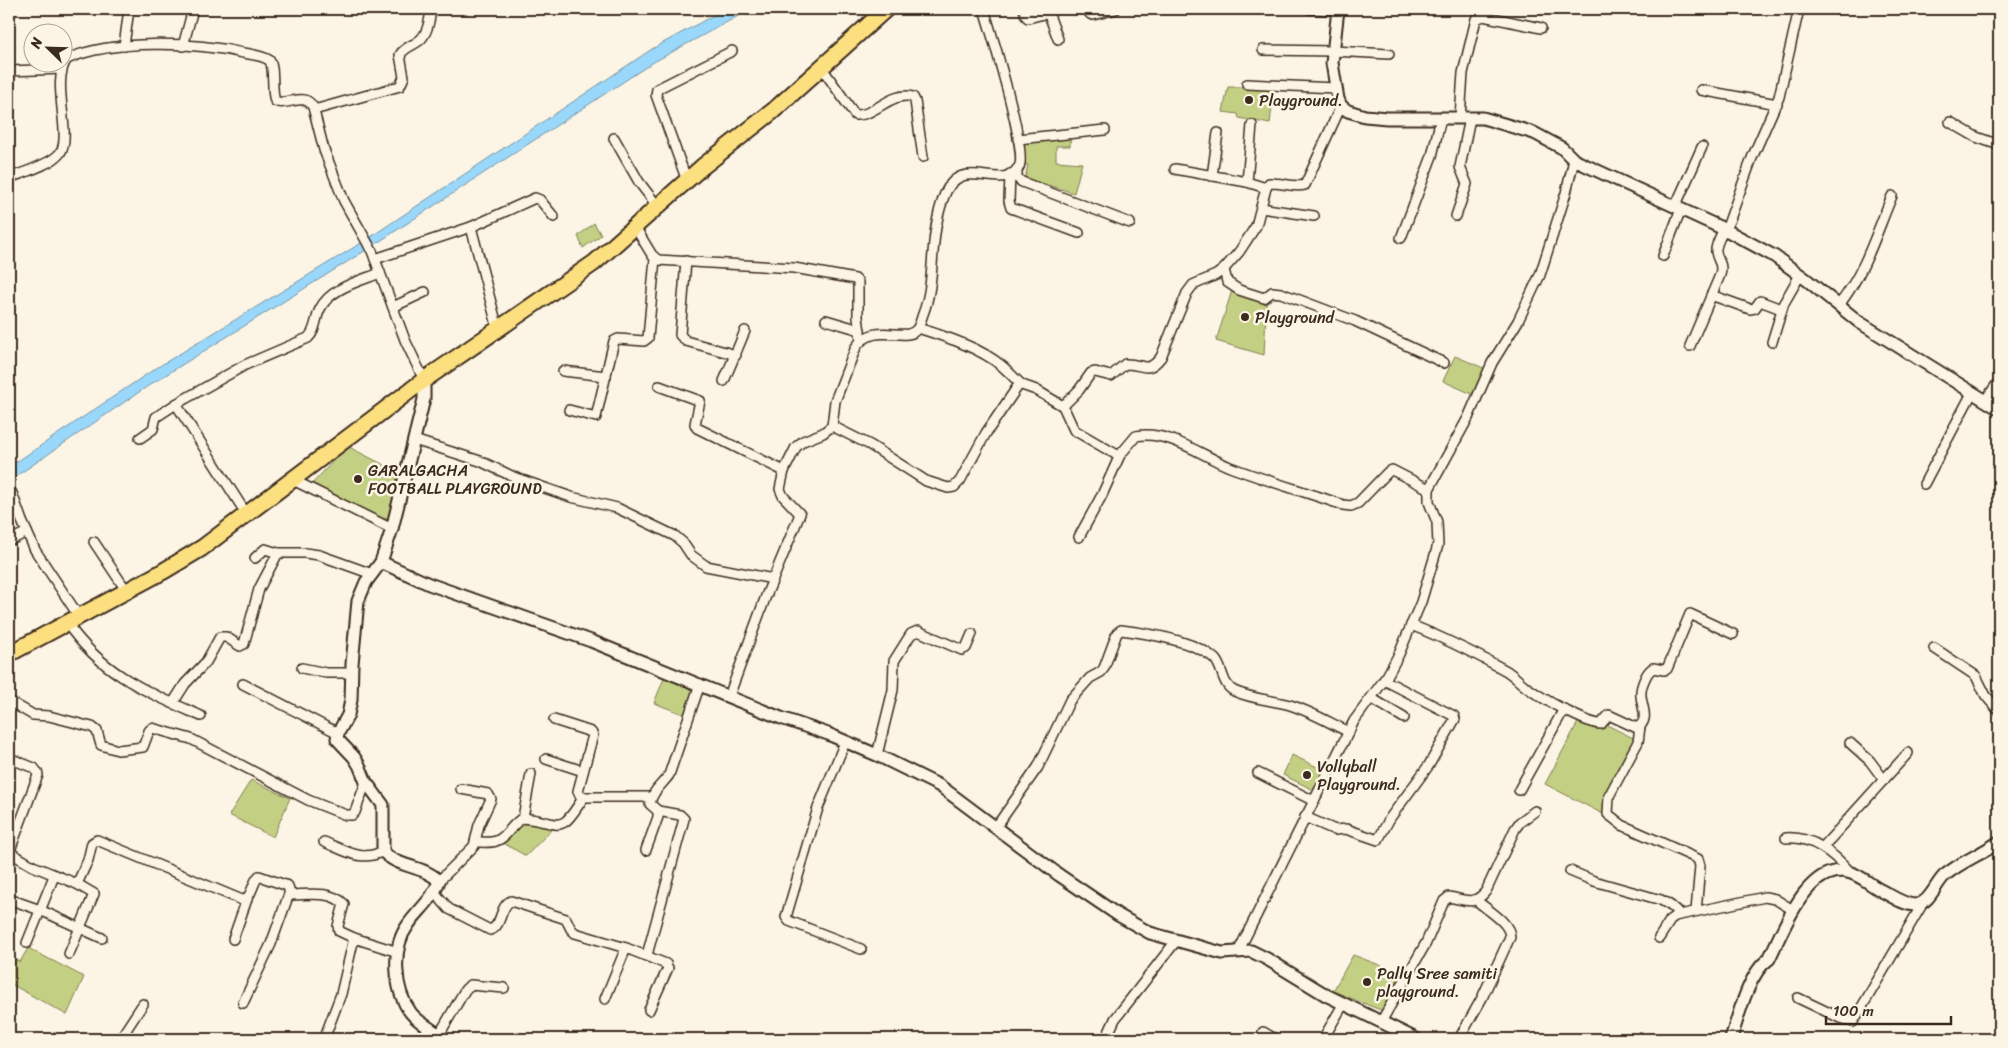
<svg xmlns="http://www.w3.org/2000/svg" width="2008" height="1048" viewBox="0 0 2008 1048" font-family="Sriracha,sans-serif">
  <style>
    .green { fill: #c3d084; stroke: #7f7d51 }
    .water { fill: #9ad8fb; stroke: #7492a3 }
    .lines { fill: none; stroke-linecap: round; stroke-linejoin: round }
    .minor-casing { stroke: #3b2a1e; stroke-width: 12 }
    .tertiary-casing { stroke: #3b2a1e; stroke-width: 15 }
    .primary-casing { stroke: #3b2a1e; stroke-width: 19 }
    .minor { stroke: #fcf5e5; stroke-width: 9 }
    .tertiary { stroke: #fcf5e5; stroke-width: 11 }
    .primary { stroke: #fce080; stroke-width: 15 }
    .poi-dot { fill: #3b2a1e; stroke: #fcf5e5; stroke-width: 2 }
    .labels { text-anchor: middle; dominant-baseline: central; stroke-width: 5; stroke-linejoin: round; paint-order: stroke }
    .poi-label { font-size: 16px; fill: #3b2a1e; stroke: #fcf5e5; text-anchor: start }
  </style>
  <rect width="100%" height="100%" fill="#fcf5e5"/>
  <filter id="ink" filterUnits="userSpaceOnUse"><feTurbulence type="fractalNoise" baseFrequency=".02" numOctaves="2"/><feDisplacementMap in="SourceGraphic" scale="10" xChannelSelector="R" yChannelSelector="G"/><feConvolveMatrix kernelMatrix="1 2 1 2 8 2 1 2 1" color-interpolation-filters="sRGB"/></filter>
  <g filter="url(#ink)">
    <!-- green -->
    <g class="green">
      <path d="M1228,87H1274L1270,124L1239,118L1238,114L1223,112Z"/>
      <path d="M1071,132L1070,146H1056V161L1082,163L1074,193L1025,178L1028,165L1022,164L1020,137Z"/>
      <path d="M594,223L601,235L583,248L578,236Z"/>
      <path d="M1234,284L1267,294L1264,355L1216,341Z"/>
      <path d="M1455,356L1486,369L1474,395L1443,381Z"/>
      <path d="M347,446L400,473L388,518L379,519L312,484Z"/>
      <path d="M667,671L700,684L688,716L654,703Z"/>
      <path d="M1583,713L1635,739L1605,815L1545,784Z"/>
      <path d="M1292,755L1332,774L1322,794L1283,775Z"/>
      <path d="M251,780L290,798L273,837L229,815Z"/>
      <path d="M522,811L554,827L526,856L496,839Z"/>
      <path d="M28,948L84,977L67,1015L9,983V957L20,962Z"/>
      <path d="M1353,955L1401,973L1383,1011L1333,991Z"/>
    </g>
    <!-- water -->
    <path class="water" d="M725,9H751L652,63L371,247L148,386L9,481V467L153,370L366,240L652,49Z"/>
    <g class="lines">
      <!-- minor casing -->
      <g class="minor-casing">
        <g id="minor">
          <path d="M1024,9L1026,16L1028,18L1044,14L1049,15L1058,39"/>
          <path d="M1087,9L1090,14L1093,15L1116,9"/>
          <path d="M1309,9L1338,10"/>
          <path d="M124,46L129,9"/>
          <path d="M183,46L193,9"/>
          <path d="M1263,50L1333,51L1389,54"/>
          <path d="M822,68L855,115C874,117 890,91 913,97L915,101L923,157"/>
          <path d="M9,71L62,69"/>
          <path d="M1247,84L1336,88"/>
          <path d="M1701,90L1777,104"/>
          <path d="M314,110L400,86L404,77L400,55C404,47 413,46 420,40C428,33 430,19 431,9"/>
          <path d="M1460,118L1463,73L1476,19L1483,16L1541,28"/>
          <path d="M1950,122L1976,137L1999,145"/>
          <path d="M1252,125L1247,182L1266,188"/>
          <path d="M614,138L639,182L658,207"/>
          <path d="M1018,139L1105,130"/>
          <path d="M1017,169V178L1022,182L1130,223"/>
          <path d="M1175,169L1247,182"/>
          <path d="M1010,174L1009,201L1011,208L1079,233"/>
          <path d="M1212,176L1218,133"/>
          <path d="M9,178C22,173 52,164 60,153C73,136 50,81 67,59C113,39 194,42 243,53C250,54 263,56 269,60C275,66 271,92 275,101C288,107 304,91 313,107L324,150L344,201L372,251L405,340L424,380"/>
          <path d="M687,181L656,95L657,89L732,51"/>
          <path d="M1675,207L1702,147"/>
          <path d="M1261,208L1314,216"/>
          <path d="M1456,216L1467,184L1460,167L1470,118"/>
          <path d="M635,227L652,255L658,260L794,268L855,279L858,282V317L861,340"/>
          <path d="M1726,230L1752,158L1779,97L1799,9"/>
          <path d="M1401,238L1432,156L1441,118"/>
          <path d="M1663,256L1681,209"/>
          <path d="M375,259L471,227"/>
          <path d="M686,261L680,335L686,341L736,355"/>
          <path d="M1224,269L1227,282L1239,290L1264,298L1272,292L1281,293L1355,321L1444,363"/>
          <path d="M1711,295L1750,309L1755,308L1760,301L1781,309"/>
          <path d="M1839,305C1866,270 1875,236 1892,196"/>
          <path d="M393,307L425,292"/>
          <path d="M826,320L860,330"/>
          <path d="M918,328C946,337 979,347 1002,366C1009,372 1015,379 1022,385"/>
          <path d="M498,329L471,227L535,198L540,200L554,217"/>
          <path d="M1772,342L1784,303L1800,275"/>
          <path d="M1690,346L1720,275C1723,262 1718,263 1716,252C1715,245 1721,235 1724,229"/>
          <path d="M563,371L606,376"/>
          <path d="M724,381L745,331"/>
          <path d="M659,386L700,401L695,424L697,428L784,471"/>
          <path d="M1985,401L1999,381"/>
          <path d="M1063,406L1079,390L1091,373L1095,372L1111,376L1125,364C1143,363 1147,375 1161,357L1187,293L1193,285L1216,275L1224,269L1239,252L1256,226L1266,188L1269,183C1281,182 1293,188 1305,185L1341,106"/>
          <path d="M569,410L596,417L614,341L618,339L644,341L648,338L655,258"/>
          <path d="M832,426L870,445L926,481L948,488L954,487L960,481L986,433L1018,386L1022,385L1036,390L1063,406L1074,430L1117,455H1120L1136,436C1166,429 1203,456 1230,467C1267,481 1306,492 1343,505L1351,506L1358,503L1388,472L1392,470L1429,489"/>
          <path d="M140,438L153,429L156,417L176,404"/>
          <path d="M414,440L480,461L516,478L571,497L617,508L675,536L683,543L691,555L706,566L773,579"/>
          <path d="M293,480L392,529"/>
          <path d="M1924,484L1972,393"/>
          <path d="M12,493L22,521L35,550L78,615"/>
          <path d="M247,515L176,404L245,365L308,338C316,331 315,319 320,309C330,288 360,281 380,273"/>
          <path d="M1079,537L1102,495L1120,455"/>
          <path d="M9,541L27,532"/>
          <path d="M94,542L126,590"/>
          <path d="M255,558L265,549L278,553H305L319,555L372,574"/>
          <path d="M66,622C102,674 145,691 201,716"/>
          <path d="M1411,625C1444,638 1474,653 1505,670C1514,675 1520,683 1529,689C1542,698 1586,724 1601,724L1609,715L1637,728C1650,720 1642,708 1641,696C1640,688 1646,672 1653,668L1664,670L1667,669L1690,614L1733,634"/>
          <path d="M1934,648L1976,676L1986,696L1999,711"/>
          <path d="M302,668L326,673H351"/>
          <path d="M243,684L338,733"/>
          <path d="M729,696L766,596L800,514L783,496L780,489L784,471L796,447L803,441L823,433L832,426L835,401L856,347C875,320 906,344 917,329C920,325 921,319 923,314C935,283 930,249 938,217C939,211 941,205 943,199C959,150 1001,195 1019,167C1028,152 991,31 984,9"/>
          <path d="M1371,698L1404,718"/>
          <path d="M9,701L33,715L49,716L92,727L97,731L101,745L118,750L143,747L149,731L152,728L191,739L308,800L346,815H352L355,812L366,782"/>
          <path d="M173,703L185,684L206,662L220,637H226L240,646L244,644L259,589L278,553"/>
          <path d="M554,720L591,732L593,735L578,791L581,797H651"/>
          <path d="M1640,727L1638,742L1609,796L1608,814L1622,825L1698,859L1700,866L1696,911"/>
          <path d="M845,742L818,808L786,917L789,921L861,949"/>
          <path d="M1850,743L1870,761L1884,780"/>
          <path d="M877,755L893,690L894,661L911,634L918,631L962,650L966,648L972,634"/>
          <path d="M9,758L34,768L37,772L38,775L9,853"/>
          <path d="M546,759L583,771"/>
          <path d="M1258,773L1314,801"/>
          <path d="M1519,790L1564,709"/>
          <path d="M1305,817L1335,830L1346,829L1378,840L1390,818L1429,765L1455,719L1454,716L1384,680"/>
          <path d="M523,818L531,774"/>
          <path d="M996,827L1038,767L1070,700L1090,678L1101,672L1104,668L1117,633L1121,630C1146,633 1196,641 1215,659C1223,668 1222,685 1234,691C1252,699 1271,700 1290,705C1310,711 1330,723 1349,732"/>
          <path d="M1786,838C1813,836 1834,854 1851,873"/>
          <path d="M324,842C344,850 362,863 383,851"/>
          <path d="M476,842C482,842 490,843 496,841C507,838 512,823 523,818C562,822 559,837 583,798"/>
          <path d="M1823,847L1908,753"/>
          <path d="M646,850L658,817V811L650,804C652,791 662,785 669,775L700,684"/>
          <path d="M9,852L33,866L77,884L94,894L69,954"/>
          <path d="M1570,871L1594,881L1661,900L1671,906L1680,914"/>
          <path d="M439,881L474,846L479,825L491,799L488,794L461,789"/>
          <path d="M77,884L88,860L92,843L97,840L242,900H245C253,894 252,883 259,876L288,886L290,895C307,895 330,890 344,904L338,926L339,931L354,938L398,952"/>
          <path d="M435,893L449,909L490,930C503,926 499,906 511,901L566,919L571,929L575,933L626,948L666,964L668,968L649,1010"/>
          <path d="M9,899L40,910L102,938"/>
          <path d="M1659,938L1671,919L1675,916L1765,897L1775,899L1793,910"/>
          <path d="M233,939L247,899"/>
          <path d="M27,943L54,876"/>
          <path d="M1238,952L1354,721L1387,676L1399,654L1421,602L1438,545L1437,522L1429,502V489L1468,418L1492,363L1518,321L1540,275L1566,193L1574,160"/>
          <path d="M647,955L684,819L680,815L658,811"/>
          <path d="M1798,998L1838,1017L1853,1022L1923,903"/>
          <path d="M605,999L626,948"/>
          <path d="M243,1003L271,944L289,894"/>
          <path d="M1381,1022L1426,943L1444,901L1449,897C1466,900 1474,906 1486,891L1515,829L1520,822L1535,811"/>
          <path d="M1263,1032L1275,1039"/>
          <path d="M439,1035L465,990L470,985L504,988"/>
          <path d="M120,1039L143,1004"/>
          <path d="M324,1039L341,994L354,938"/>
          <path d="M1106,1039L1115,1019L1176,941"/>
          <path d="M1323,1039L1344,1003"/>
          <path d="M1459,1039L1482,998L1510,937C1510,922 1487,910 1476,900"/>
        </g>
      </g>
      <!-- tertiary casing -->
      <g class="tertiary-casing">
        <g id="tertiary">
          <path d="M1338,9L1332,63L1338,99L1341,106L1348,111L1365,116L1387,118H1483L1534,133L1562,148L1574,160L1726,230L1774,256L1807,280L1859,322L1999,409"/>
          <path d="M424,380V399L392,529L381,562L429,584L591,641L781,718L828,734L877,755L940,786L1059,875L1118,915L1150,933L1222,953L1251,951L1267,959L1326,995L1416,1039"/>
          <path d="M381,562L366,582L358,601L352,664L351,700L348,715L338,733L337,739L354,757L359,765L366,782L383,805V851C396,868 424,865 439,881C433,900 418,910 408,925C391,948 394,991 411,1013C418,1022 430,1028 439,1035V1039"/>
          <path d="M1731,1039C1738,1017 1749,972 1769,959C1783,931 1808,859 1851,873C1861,876 1871,885 1880,890C1890,895 1904,905 1915,905C1929,904 1935,885 1944,876C1960,862 1982,854 1999,842"/>
        </g>
      </g>
      <!-- primary casing -->
      <g class="primary-casing">
        <path id="primary" d="M9,654L162,572L202,548L424,380L594,263L702,167L773,111L886,9"/>
      </g>
      <!-- minor -->
      <use href="#minor" class="minor"/>
      <!-- tertiary -->
      <use href="#tertiary" class="tertiary"/>
      <!-- primary -->
      <use href="#primary" class="primary"/>
    </g>
  </g>
  <!-- markers -->
  <g class="poi-dot">
    <circle cx="1249" cy="100" r="5"/>
    <circle cx="1245" cy="317" r="5"/>
    <circle cx="358" cy="479" r="5"/>
    <circle cx="1307" cy="775" r="5"/>
    <circle cx="1367" cy="982" r="5"/>
  </g>
  <g class="labels">
    <!-- poi labels -->
    <g class="poi-label">
      <text x="1259" y="100">Playground.</text>
      <text x="1255" y="317">Playground</text>
      <text x="368" y="470">GARALGACHA<tspan x="368" dy="18">FOOTBALL PLAYGROUND</tspan></text>
      <text x="1317" y="766">Vollyball<tspan x="1317" dy="18">Playground.</tspan></text>
      <text x="1377" y="973">Pally Sree samiti<tspan x="1377" dy="18">playground.</tspan></text>
    </g>
  </g>
  <!-- margin -->
  <rect width="2008" height="1048" fill="none" stroke="#fcf5e5" stroke-width="30"/>
  <rect x="15" y="15" width="1978" height="1018" fill="none" stroke="#3b2a1e" stroke-width="2" filter="url(#ink)"/>
  <!-- north arrow -->
  <g transform="translate(48 48) rotate(293)"><circle r="24" fill="#fcf5e5" stroke="#afa495"/>
  <path d="M0-4L9 19L0 12L-9 19Z" fill="#3b2a1e"/>
  <text y="-8" font-size="14" font-weight="bold" text-anchor="middle" fill="#3b2a1e">N</text>
  </g>
  <!-- scale -->
  <path d="M1826 1016v8h125v-8" fill="none" stroke="#3b2a1e" stroke-width="2.5"/>
  <text x="1833" y="1016" font-size="15" fill="#3b2a1e" stroke="#fcf5e5" stroke-width="4" paint-order="stroke">100 m</text>
</svg>
